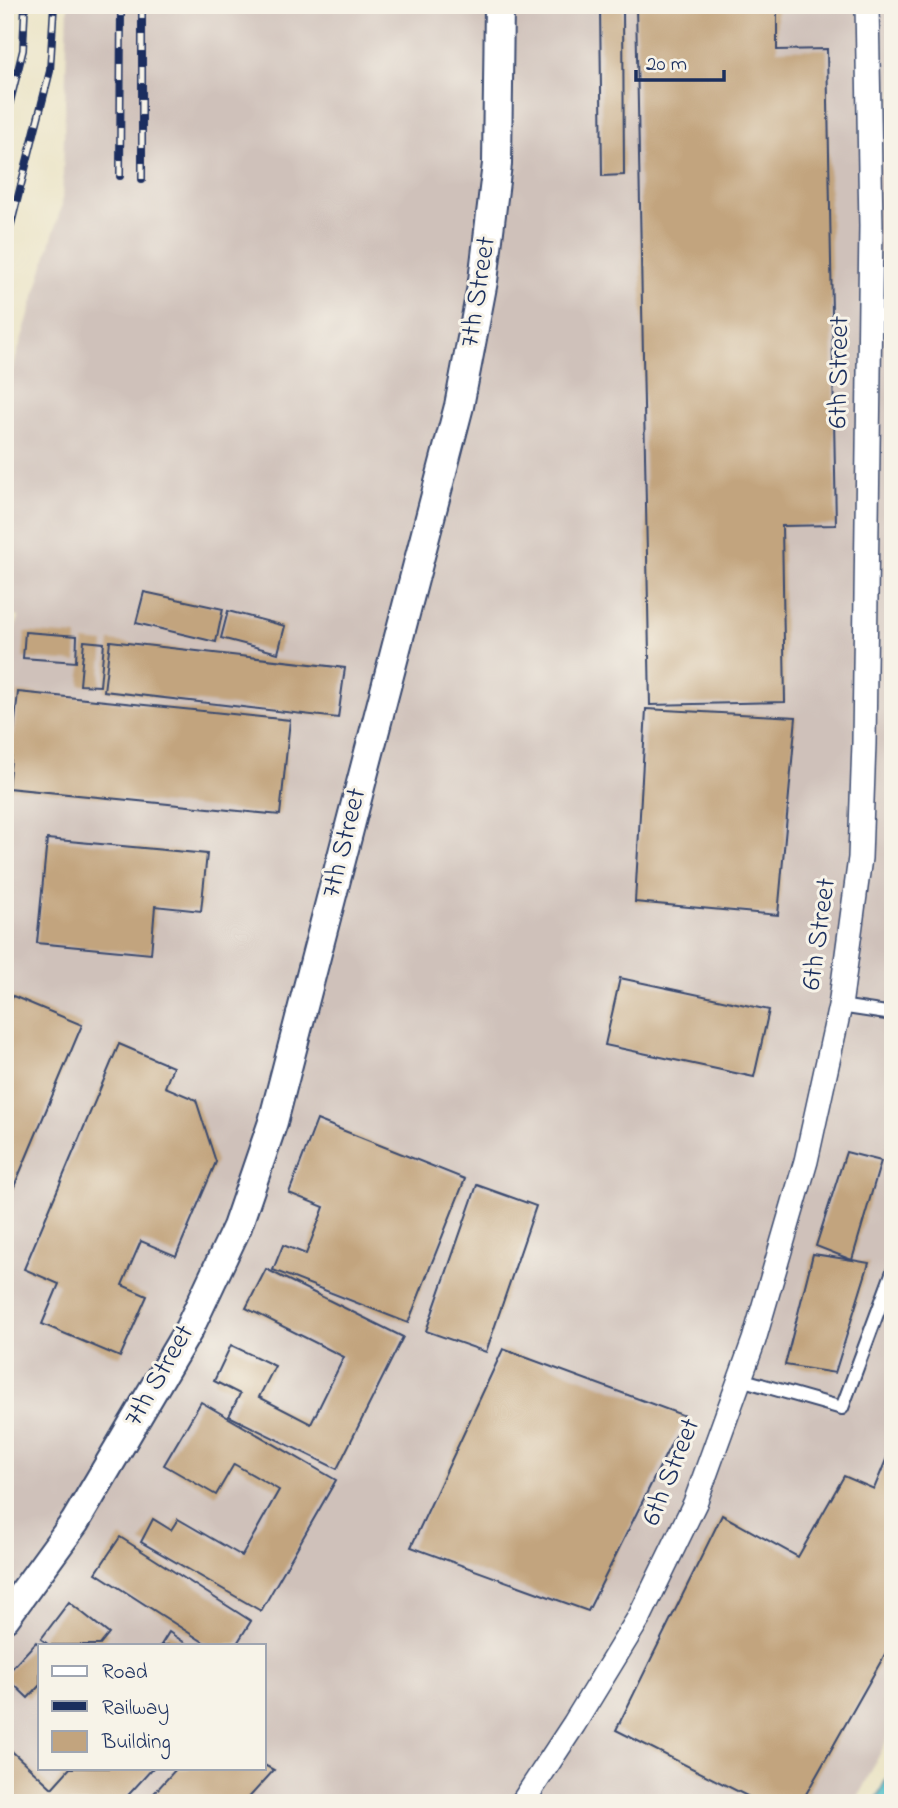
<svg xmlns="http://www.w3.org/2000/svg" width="898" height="1808" viewBox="0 0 898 1808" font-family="'Indie Flower',sans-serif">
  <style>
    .industrial { fill: #cfc1ba; fill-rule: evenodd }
    .water { fill: #55c2cb; stroke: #387894; stroke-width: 2 }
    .building { fill: #c2a47e }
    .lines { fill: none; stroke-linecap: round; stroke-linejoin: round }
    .service-casing { stroke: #3a4a6e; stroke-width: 16 }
    .minor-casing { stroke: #3a4a6e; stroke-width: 26 }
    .tertiary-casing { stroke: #3a4a6e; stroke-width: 32 }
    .service { stroke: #fff; stroke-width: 12 }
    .minor { stroke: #fff; stroke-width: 23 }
    .tertiary { stroke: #fff; stroke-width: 28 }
    .rail-casing { stroke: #1b2f5e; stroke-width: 8 }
    .rail { stroke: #f7f3e8; stroke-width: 5; stroke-dasharray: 16; stroke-linecap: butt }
    .labels { text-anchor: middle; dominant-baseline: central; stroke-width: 6; stroke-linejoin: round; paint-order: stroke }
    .street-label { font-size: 28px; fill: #1b2f5e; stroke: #f7f3e8 }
  </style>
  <rect width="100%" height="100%" fill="#f7f3e8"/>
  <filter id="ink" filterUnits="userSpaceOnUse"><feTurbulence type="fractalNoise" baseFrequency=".0143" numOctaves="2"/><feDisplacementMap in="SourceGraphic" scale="14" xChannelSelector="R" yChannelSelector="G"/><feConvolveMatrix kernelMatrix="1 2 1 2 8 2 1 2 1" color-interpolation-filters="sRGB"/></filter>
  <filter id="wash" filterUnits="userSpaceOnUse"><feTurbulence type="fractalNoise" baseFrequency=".00686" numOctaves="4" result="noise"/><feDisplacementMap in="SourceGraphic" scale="28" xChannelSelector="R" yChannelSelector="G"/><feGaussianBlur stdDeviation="1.57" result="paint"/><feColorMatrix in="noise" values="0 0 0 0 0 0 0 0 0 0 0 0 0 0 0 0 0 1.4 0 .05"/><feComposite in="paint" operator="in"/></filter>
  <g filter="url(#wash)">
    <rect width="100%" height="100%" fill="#ebe4c6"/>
    <!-- industrial -->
    <path class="industrial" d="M68,5H893V1728L855,1803H5V659L19,617L5,614V394L62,205ZM40,1645H264V1768H40Z"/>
    <!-- water -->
    <path class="water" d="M893,1767V1803H874Z"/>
    <g id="blocks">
      <!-- building -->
      <g class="building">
        <path d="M600,5H623L624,175L602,176Z"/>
        <path d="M636,5H777V50L827,49L836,525L782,526L785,702L650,705Z"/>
        <path d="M144,592L223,609L216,642L136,623Z"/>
        <path d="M228,611L285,626L278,653L221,638Z"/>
        <path d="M25,632L77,636L76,662L23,658Z"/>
        <path d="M84,641L104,643L100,686L80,685Z"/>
        <path d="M110,641L345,668L338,718L104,691Z"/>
        <path d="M18,692L290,720L280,815L8,788Z"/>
        <path d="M646,709L796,717L778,915L635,902Z"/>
        <path d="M47,839L207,854L201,911L155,906L151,954L37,943Z"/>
        <path d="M620,978L769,1010L754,1077L605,1045Z"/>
        <path d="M13,996L82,1025L5,1208V1014Z"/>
        <path d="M119,1044L173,1067L165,1087L196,1100L216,1162L176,1256L141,1241L122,1285L147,1296L120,1357L42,1324L59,1284L24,1269Z"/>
        <path d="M317,1120L465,1179L408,1323L273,1270L283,1245L306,1254L324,1207L289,1193Z"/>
        <path d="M846,1152L881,1161L852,1260L869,1263L835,1373L785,1365L813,1254L852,1260L816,1246Z"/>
        <path d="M477,1185L536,1206L486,1352L426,1331Z"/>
        <path d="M266,1269L403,1337L337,1469L229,1416L240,1394L214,1381L231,1345L275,1366L259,1397L311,1424L344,1357L246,1308Z"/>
        <path d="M503,1349L685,1416L588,1611L411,1547Z"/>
        <path d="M201,1402L336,1480L261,1611L141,1542L153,1519L171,1530L178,1519L242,1556L279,1490L234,1464L216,1495L164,1465Z"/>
        <path d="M893,1443V1640L801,1803H761L616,1730L722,1515L798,1557L844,1476L874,1489Z"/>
        <path d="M120,1537L251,1621L236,1645H208L96,1573Z"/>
        <path d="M69,1602L109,1634L100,1645H49L41,1639Z"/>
        <path d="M169,1632L188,1645H161Z"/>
        <path d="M36,1642L40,1645V1685L28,1698L5,1676Z"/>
        <path d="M5,1745L52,1788L70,1768H153L121,1803H24L5,1786Z"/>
        <path d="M264,1765L274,1770L244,1803H145L177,1768H264Z"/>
      </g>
    </g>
  </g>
  <g filter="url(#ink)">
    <use href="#blocks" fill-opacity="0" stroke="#3a4a6e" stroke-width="2"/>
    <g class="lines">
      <!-- service casing -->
      <g class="service-casing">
        <g id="service">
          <path d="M840,1006L893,1014"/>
          <path d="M740,1379L842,1408L893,1271"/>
        </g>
      </g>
      <!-- minor casing -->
      <g class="minor-casing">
        <path id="minor" d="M522,1803L574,1724L640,1616L695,1503L754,1340L806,1161L840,1006L860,858L864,743L871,226L867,5"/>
      </g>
      <!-- tertiary casing -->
      <g class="tertiary-casing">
        <path id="tertiary" d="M5,1618L75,1522L189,1329L237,1227L273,1122L459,406L483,281L497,164L499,5"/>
      </g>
      <!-- service -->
      <use href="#service" class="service"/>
      <!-- minor -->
      <use href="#minor" class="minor"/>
      <!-- tertiary -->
      <use href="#tertiary" class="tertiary"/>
      <!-- rail casing -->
      <g class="rail-casing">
        <g id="rail">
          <path d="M5,122L23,50L25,5"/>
          <path d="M120,176L121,5"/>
          <path d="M142,179V5"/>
          <path d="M5,248L50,71L54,5"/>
        </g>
      </g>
      <!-- rail -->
      <use href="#rail" class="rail"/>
    </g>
  </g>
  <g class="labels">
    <!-- street labels -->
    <g class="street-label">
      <text transform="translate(479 292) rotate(-81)">7th Street</text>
      <text transform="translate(840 372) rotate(-89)">6th Street</text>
      <text transform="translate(345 843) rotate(-76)">7th Street</text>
      <text transform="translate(820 934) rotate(-82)">6th Street</text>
      <text transform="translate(160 1376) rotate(-60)">7th Street</text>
      <text transform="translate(672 1472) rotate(-68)">6th Street</text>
    </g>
  </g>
  <!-- margin -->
  <rect width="898" height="1808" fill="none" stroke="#f7f3e8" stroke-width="28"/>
  <!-- legend -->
  <rect x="38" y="1644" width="228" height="126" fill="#f7f3e8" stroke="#9fa5b1" stroke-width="2"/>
  <rect x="52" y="1666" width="35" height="10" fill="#ffffff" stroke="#9fa5b1" stroke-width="2"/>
  <text x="102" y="1678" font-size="21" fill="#1b2f5e">Road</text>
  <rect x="52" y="1701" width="35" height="10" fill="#1b2f5e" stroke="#9fa5b1" stroke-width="2"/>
  <text x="102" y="1714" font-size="21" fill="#1b2f5e">Railway</text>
  <rect x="52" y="1731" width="35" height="21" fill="#c2a47e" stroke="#9fa5b1" stroke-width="2"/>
  <text x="102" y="1748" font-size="21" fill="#1b2f5e">Building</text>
  <!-- scale -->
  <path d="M636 70v10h88v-10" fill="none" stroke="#1b2f5e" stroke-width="3.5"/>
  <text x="646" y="70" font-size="21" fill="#1b2f5e" stroke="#f7f3e8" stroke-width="5" paint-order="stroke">20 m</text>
</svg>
